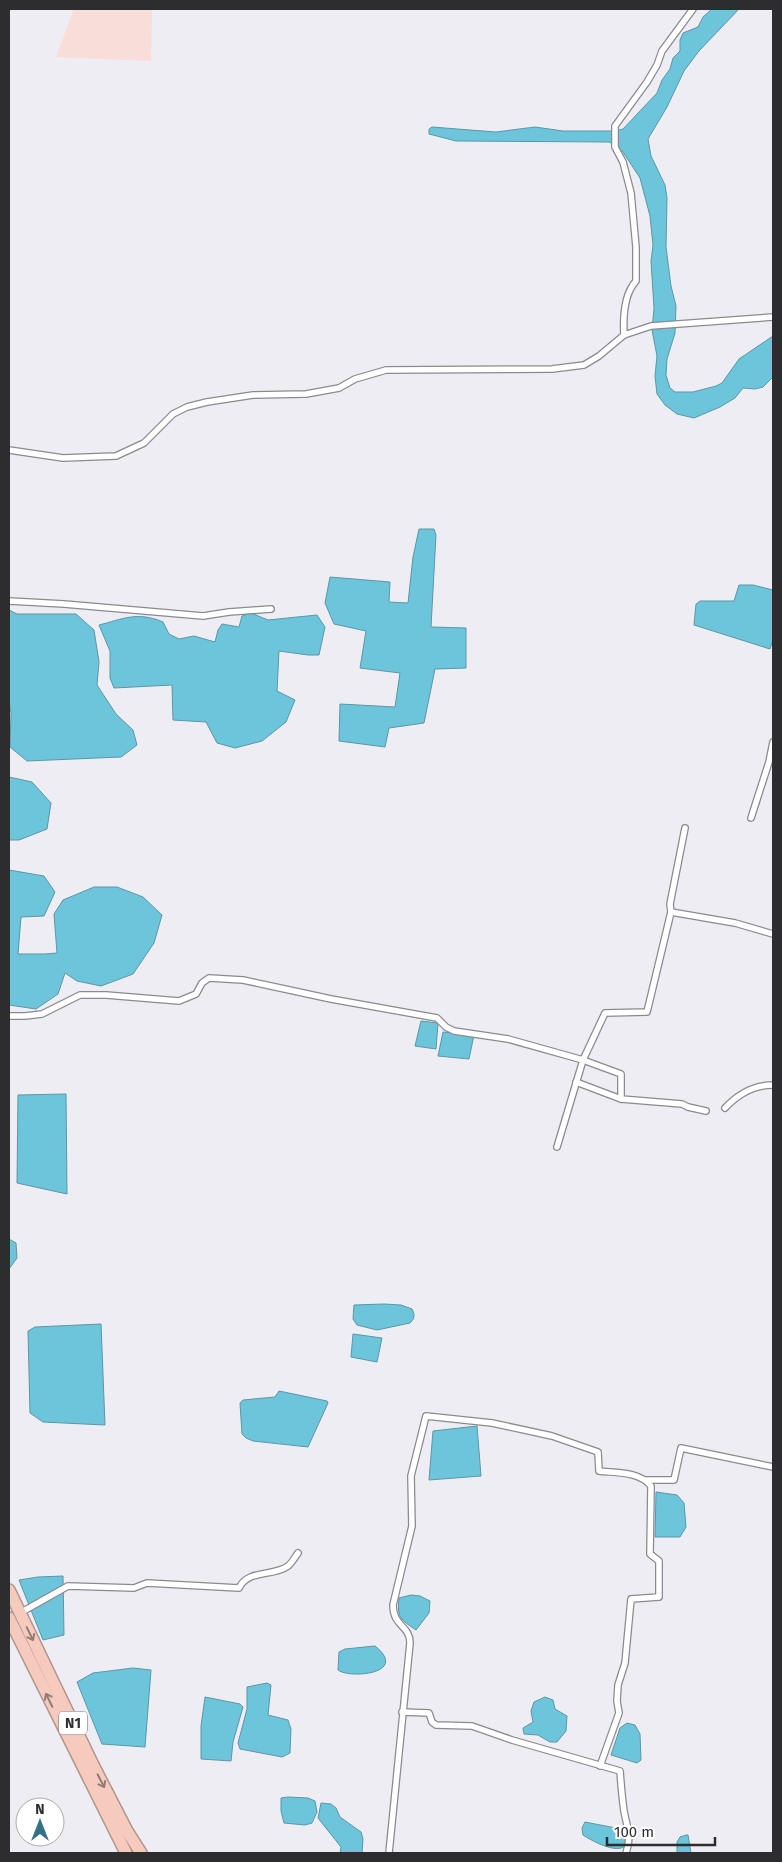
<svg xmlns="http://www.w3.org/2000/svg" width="782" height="1862" viewBox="0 0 782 1862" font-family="'Fira Sans',sans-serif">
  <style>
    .industrial { fill: #f8ddd8 }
    .water { fill: #6dc5db; stroke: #5a97a7 }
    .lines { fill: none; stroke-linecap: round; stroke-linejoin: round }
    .street-casing { stroke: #8a8a8f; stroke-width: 8 }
    .highway-casing { stroke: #b0948c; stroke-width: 14 }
    .street { stroke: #fff; stroke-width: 5.5 }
    .highway { stroke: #f6cbbe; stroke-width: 11 }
    .oneway { stroke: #927c76 }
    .labels { text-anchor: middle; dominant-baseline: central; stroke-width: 4; stroke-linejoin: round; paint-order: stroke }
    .shield { fill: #fff; stroke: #6c6c6d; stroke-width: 1 }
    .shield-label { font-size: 14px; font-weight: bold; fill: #2d2d2f }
  </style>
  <rect width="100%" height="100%" fill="#ededf3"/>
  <!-- industrial -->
  <path class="industrial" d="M74,9H152L151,61L56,57Z"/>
  <!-- water -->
  <g class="water">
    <path d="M712,9H739L699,51L684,71L667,107L648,139L651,156L665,185L667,198L666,247L671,286L676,306L675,333L667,359L666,375L670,388L675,392H693L716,386L722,383L739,359L773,336V377L763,387L755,389L743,388L735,398L720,407L694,418L677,414L665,405L657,394L655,376L657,356L652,330L654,308L651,261L653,245L650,216L640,178L623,152L616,145L609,142L456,141L429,134V129L432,127L496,132L535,127L563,131H616L623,129L657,93L662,80L670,69L673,58L680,51V40L683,33L698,27L703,17Z"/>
    <path d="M419,529H434L436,535L431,627L466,628V668L435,669L424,723L389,728L385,747L339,741L340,704L395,707L400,673L360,668L366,631L334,624L325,603L330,577L390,582L389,602L408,603L413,557Z"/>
    <path d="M739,585H753L773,590V640L770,649L694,625L696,604L700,601H734Z"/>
    <path d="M9,610L17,614H76L94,630L99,662L97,685L116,714L133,730L137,745L121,757L27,761L10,747L11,713L9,702Z"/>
    <path d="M251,613L268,620L317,615L325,627L319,655H308L279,651L277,691L295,700L286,722L262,741L235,748L217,743L206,722L173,720L172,685L114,688L110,678V651L99,625C123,619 137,611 163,622L169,634L179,639L194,636L215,642L218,630L222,624L239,627L242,616Z"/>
    <path d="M9,777L32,782L51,803L47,829L19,840H9Z"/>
    <path d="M9,870L44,876L55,892L44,916L21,917L18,954H45L57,953L54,914L63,900L94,887H117L143,897L162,915L154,943L133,974L101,986L77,981L65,973L58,994L36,1009L9,1005Z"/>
    <path d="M421,1021L438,1023L436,1049L415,1046Z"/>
    <path d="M443,1032L474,1035L469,1059L438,1056Z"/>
    <path d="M66,1094L67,1194L17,1183L18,1095Z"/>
    <path d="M9,1239L16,1243L17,1258L9,1269Z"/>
    <path d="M384,1304L401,1305L412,1309C415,1315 415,1318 410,1323L377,1330L357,1325L353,1319L354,1305Z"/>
    <path d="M101,1324L105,1425L43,1422L30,1413L28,1331L35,1327Z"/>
    <path d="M353,1334L382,1338L377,1362L351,1357Z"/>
    <path d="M279,1391L327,1401L328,1403L308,1447L253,1441L246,1438L242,1434L240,1403L243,1400L275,1397Z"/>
    <path d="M477,1426L481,1476L429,1480L433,1431Z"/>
    <path d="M656,1492L677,1495L684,1503L686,1527L680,1537H655Z"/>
    <path d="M63,1576L64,1635L43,1640L19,1580L38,1577Z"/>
    <path d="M411,1595L420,1596L430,1601L429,1613L416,1630C400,1619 397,1618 399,1598Z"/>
    <path d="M375,1646C410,1674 349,1679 338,1670L339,1652L345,1649Z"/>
    <path d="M133,1668L151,1670L145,1747L102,1744L77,1682L93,1673Z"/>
    <path d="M267,1683L271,1685L268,1715L288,1720L291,1729L290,1753L282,1757L240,1749L238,1743L247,1709V1687Z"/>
    <path d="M205,1697L240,1704L243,1707L233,1742L231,1761L201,1759V1726Z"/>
    <path d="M545,1697L553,1700L555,1709L567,1716L566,1731L557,1742H550L538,1735L524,1734L523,1728L533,1722L531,1711L534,1702Z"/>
    <path d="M627,1723L635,1725L640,1734L641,1760L637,1763L611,1755L620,1728Z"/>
    <path d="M288,1797L308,1798L315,1801L317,1812L312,1823L305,1825L284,1823L281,1811V1798Z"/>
    <path d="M321,1803L331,1804L336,1808L340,1817L361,1832L363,1839L362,1853H340L341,1847L318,1818Z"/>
    <path d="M585,1822L626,1830C635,1862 598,1845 583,1835L582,1828Z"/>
    <path d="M686,1835H688L691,1853H677V1842L680,1837Z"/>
  </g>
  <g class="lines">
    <!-- street casing -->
    <g class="street-casing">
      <g id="street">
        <path d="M624,335C623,317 624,294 636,281V247L631,193L623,162L615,147V126L647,82L657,65L662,51L693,9"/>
        <path d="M9,450L63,458L116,456L144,443L173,414L187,407L207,402L253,395L306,394L339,388L355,379L386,370L552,369L584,365L599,356L624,335L651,326L773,317"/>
        <path d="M9,601L64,604L203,616L229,612L271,609"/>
        <path d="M751,818L769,762L773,742"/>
        <path d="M671,912L735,923L773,934"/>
        <path d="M9,1016H25L42,1014L80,995H106L179,1001L196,994L202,983L209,978L243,980L331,999L437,1018L446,1027L454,1031L508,1039L583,1060L621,1074V1099L682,1104L688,1107L706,1111"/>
        <path d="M576,1082L621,1099"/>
        <path d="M725,1108C738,1094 754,1085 773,1085"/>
        <path d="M557,1147L583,1060L605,1013L647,1012L671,912L670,904L685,828"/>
        <path d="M646,1480H674L681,1448L773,1467"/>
        <path d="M20,1613L68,1586L134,1588L147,1583L239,1588C248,1569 273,1577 288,1566C292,1563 295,1557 298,1553"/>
        <path d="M402,1712L429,1713L432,1722L436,1725L472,1726L512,1740L620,1771C621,1784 622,1798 624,1811C627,1828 632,1836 626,1853"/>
        <path d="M389,1853L410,1643C410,1625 393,1627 393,1605L412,1526L411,1476L426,1416L492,1423L552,1436L598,1452L599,1471C616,1473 639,1471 651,1486L650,1554L659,1561V1597L631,1599L625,1663L618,1685L617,1701L619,1713L600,1766"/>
      </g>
    </g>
    <!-- highway casing -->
    <g class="highway-casing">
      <g id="highway">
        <path d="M9,1590L93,1765L127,1831L141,1853"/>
        <path d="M9,1618L126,1853"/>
      </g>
    </g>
    <!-- street -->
    <use href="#street" class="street"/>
    <!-- highway -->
    <use href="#highway" class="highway"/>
  </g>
  <!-- one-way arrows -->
  <defs><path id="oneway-shaft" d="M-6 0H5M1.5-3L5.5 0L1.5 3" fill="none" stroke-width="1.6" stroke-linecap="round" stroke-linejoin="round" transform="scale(1.25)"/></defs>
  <g class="oneway">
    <use href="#oneway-shaft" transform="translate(30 1634) rotate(64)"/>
    <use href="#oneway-shaft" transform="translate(49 1700) rotate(-116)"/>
    <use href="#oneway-shaft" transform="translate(101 1781) rotate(63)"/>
  </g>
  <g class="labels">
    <!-- shield labels -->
    <rect class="shield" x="59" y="1711.5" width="28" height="23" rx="4"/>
    <g class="shield-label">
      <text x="73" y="1723">N1</text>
    </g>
  </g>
  <!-- border -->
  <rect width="782" height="1862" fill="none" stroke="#2d2d2f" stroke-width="20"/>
  <!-- north arrow -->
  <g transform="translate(40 1822)"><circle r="24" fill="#ffffff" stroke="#ababac"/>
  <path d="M0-4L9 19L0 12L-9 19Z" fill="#347088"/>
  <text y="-8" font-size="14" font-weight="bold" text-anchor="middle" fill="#2d2d2f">N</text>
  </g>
  <!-- scale -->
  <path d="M607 1837v8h108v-8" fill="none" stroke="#2d2d2f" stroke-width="2.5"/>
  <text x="614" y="1837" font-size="15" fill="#2d2d2f" stroke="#ffffff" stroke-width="4" paint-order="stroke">100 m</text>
</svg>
